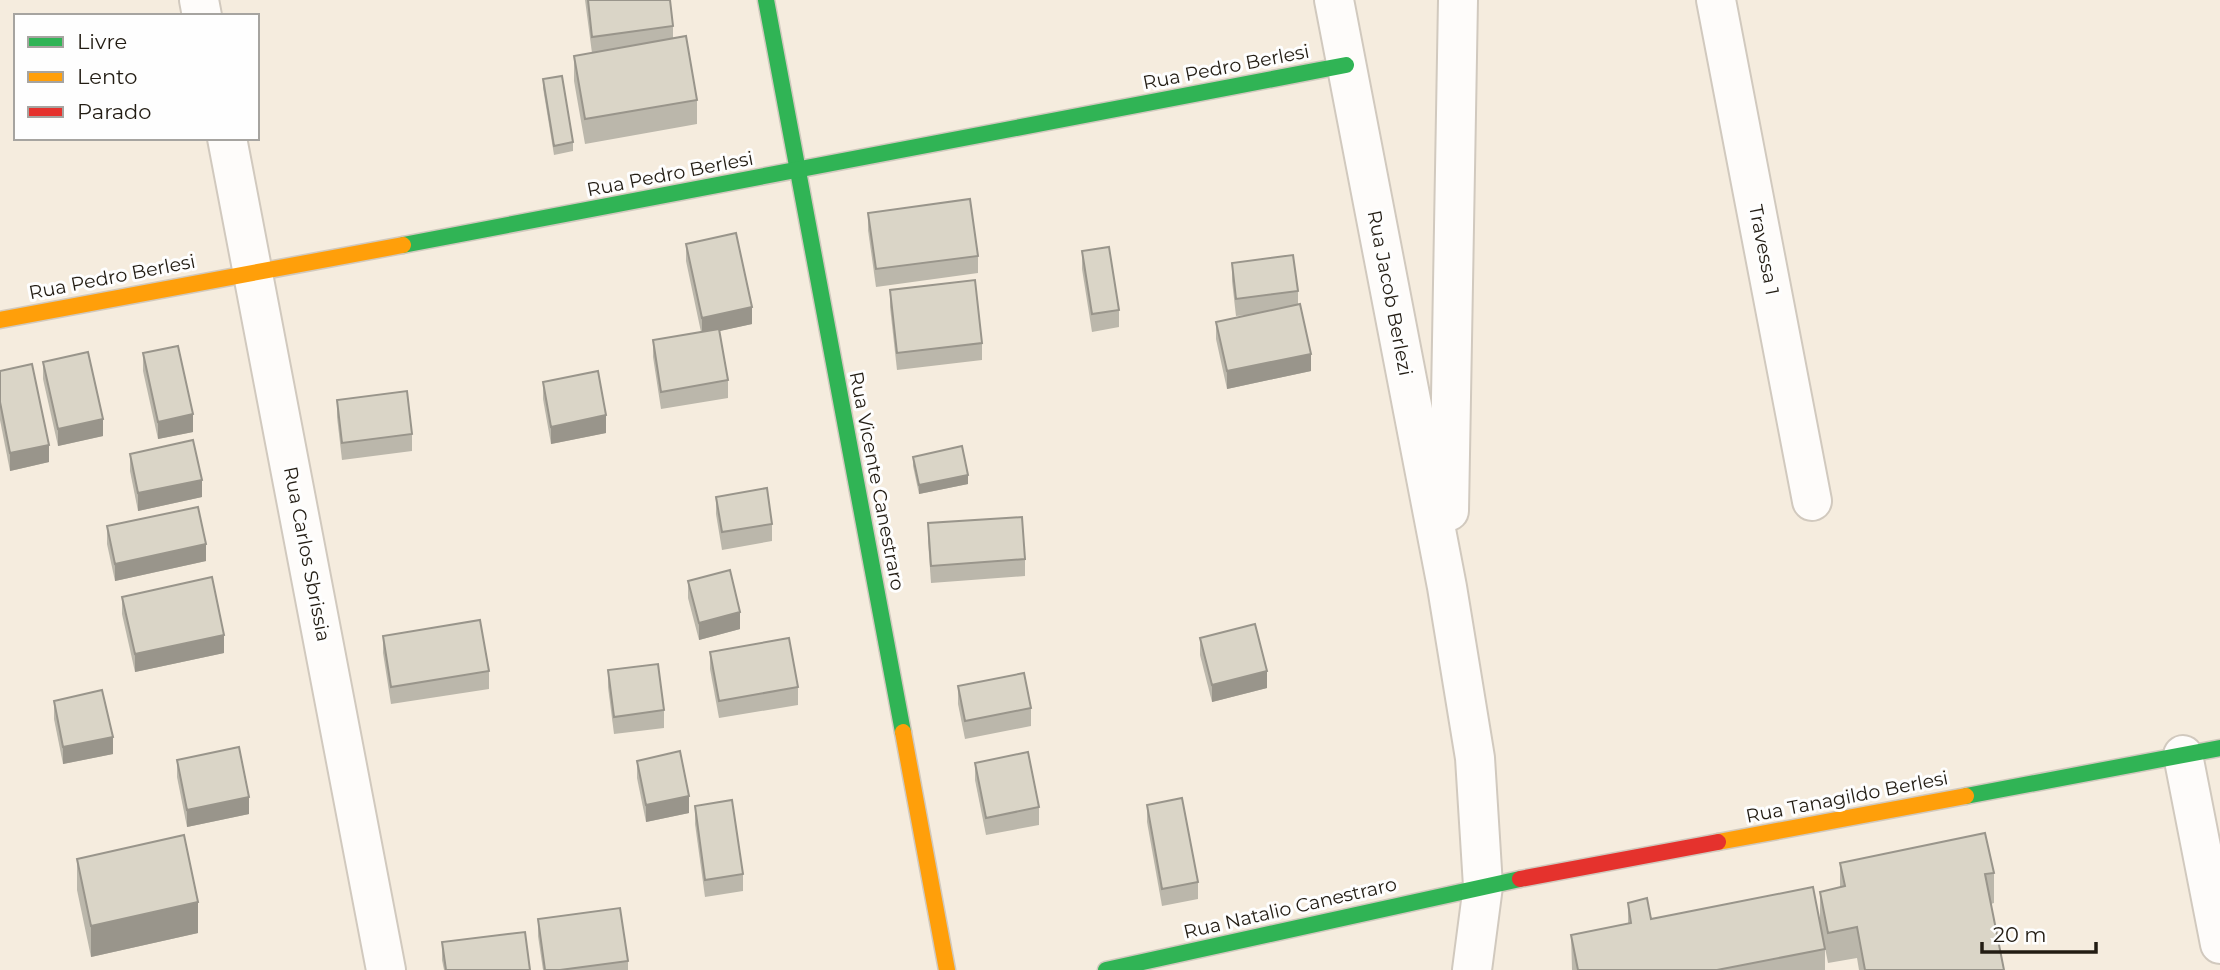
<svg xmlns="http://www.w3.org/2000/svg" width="2220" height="970" viewBox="0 0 2220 970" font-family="Montserrat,sans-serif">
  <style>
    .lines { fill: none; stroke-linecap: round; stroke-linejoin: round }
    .street-casing { stroke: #d1c9be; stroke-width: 42 }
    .fast-casing { stroke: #d1c9be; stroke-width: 19 }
    .slow-casing { stroke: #d1c9be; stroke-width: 19 }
    .jam-casing { stroke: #d1c9be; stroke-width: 19 }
    .street { stroke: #fefcfa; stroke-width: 38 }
    .fast { stroke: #30b455; stroke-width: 16 }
    .slow { stroke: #ff9f0a; stroke-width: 16 }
    .jam { stroke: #e5322d; stroke-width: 16 }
    .wall { fill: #bbb7ab }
    .shaded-wall { fill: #99958b }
    .building { fill: #dad5c7; stroke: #99958b; stroke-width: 2 }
    .labels { text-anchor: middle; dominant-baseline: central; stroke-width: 6; stroke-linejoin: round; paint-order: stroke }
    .street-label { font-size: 19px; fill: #221c13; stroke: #fefefe }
  </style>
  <rect width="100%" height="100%" fill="#f5ecde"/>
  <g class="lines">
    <!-- street casing -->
    <g class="street-casing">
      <g id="street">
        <path d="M199,0L202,16"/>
        <path d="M1334,0L1447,587L1475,758L1483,886L1472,970"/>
        <path d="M1716,0L1812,501"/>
        <path d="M227,138L386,970"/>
        <path d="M1449,511L1458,0"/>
        <path d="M2183,755L2220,944"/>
      </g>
    </g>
    <!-- fast casing -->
    <g class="fast-casing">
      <g id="fast">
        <path d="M766,0L903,732"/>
        <path d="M403,245L1346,65"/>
        <path d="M1966,796L2220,748"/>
        <path d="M1106,970L1520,879"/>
      </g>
    </g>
    <!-- slow casing -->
    <g class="slow-casing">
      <g id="slow">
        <path d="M0,320L403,245"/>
        <path d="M903,732L947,970"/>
        <path d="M1718,842L1966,796"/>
      </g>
    </g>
    <!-- jam casing -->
    <g class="jam-casing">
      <path id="jam" d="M1520,879L1718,842"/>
    </g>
    <!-- street -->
    <use href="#street" class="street"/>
    <!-- fast -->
    <use href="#fast" class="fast"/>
    <!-- slow -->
    <use href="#slow" class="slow"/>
    <!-- jam -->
    <use href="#jam" class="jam"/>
  </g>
  <!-- wall -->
  <g class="wall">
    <path d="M585,0H670L673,26V39L697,100V124L585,144L574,81V56L592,53Z"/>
    <path d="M543,79L573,142V151L554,155L543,88Z"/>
    <path d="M868,213L978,256V273L876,287L868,230Z"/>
    <path d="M686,244L752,324L719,331L728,380V398L661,409L653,357V340L701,332L686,261Z"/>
    <path d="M1082,251L1119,310V327L1092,332L1082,269Z"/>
    <path d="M1232,263L1298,291V304L1311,371L1227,389L1216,339V322L1248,315L1236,316L1232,281Z"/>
    <path d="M890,290L982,343V360L897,370L890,307Z"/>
    <path d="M143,353L193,432L158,439L143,371Z"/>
    <path d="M43,362L103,436L58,446L43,379Z"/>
    <path d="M0,371L49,462L10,471L0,420Z"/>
    <path d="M543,382L606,433L551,444L543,399Z"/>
    <path d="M337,400L412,434V451L342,460L337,417Z"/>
    <path d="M130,454L202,497L138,511L130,471Z"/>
    <path d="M913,457L968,484L919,494L913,466Z"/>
    <path d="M716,497L772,524V541L722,550L716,514Z"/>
    <path d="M928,523L1025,559V576L931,583L928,541Z"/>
    <path d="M107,526L206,561L115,581L107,544Z"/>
    <path d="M688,581L740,629L699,640L688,598Z"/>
    <path d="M122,597L224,653L135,672L122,614Z"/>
    <path d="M383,636L489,671V689L391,704L383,653Z"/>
    <path d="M1200,638L1267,688L1212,702L1200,655Z"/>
    <path d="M710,652L798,687V705L719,718L710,669Z"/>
    <path d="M608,670L664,710V728L614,734L608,687Z"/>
    <path d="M958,686L1031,708V726L965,739L958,704Z"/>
    <path d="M54,701L113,754L63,764L54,719Z"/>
    <path d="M177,760L249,814L187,827L177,777Z"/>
    <path d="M637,761L689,813L646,822L637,778Z"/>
    <path d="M975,763L1039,807V825L986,835L975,780Z"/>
    <path d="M1147,805L1198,882V899L1162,906L1147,822Z"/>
    <path d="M695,806L743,874V891L705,897L695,824Z"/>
    <path d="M77,859L198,933L91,957L77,890Z"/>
    <path d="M1840,863L1994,873V903L1991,904L2004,970H1859L1857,958L1828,963L1820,922V892L1840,887Z"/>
    <path d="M1628,903L1651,919L1825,949V970H1572L1571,935L1628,924Z"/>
    <path d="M538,919L628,961V970H543L538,936Z"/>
    <path d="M442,942L530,970H444L442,960Z"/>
  </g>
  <!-- shaded-wall -->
  <g class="shaded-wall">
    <path d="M752,307V324L702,335V318Z"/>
    <path d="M1311,354V371L1227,389V371Z"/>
    <path d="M193,414V432L158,439V422Z"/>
    <path d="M606,415V433L551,444V427Z"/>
    <path d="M103,419V436L58,446V429Z"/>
    <path d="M49,445V462L10,471V453Z"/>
    <path d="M968,475V484L919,494V485Z"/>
    <path d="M202,480V497L138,511V493Z"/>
    <path d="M206,544V561L115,581V564Z"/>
    <path d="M740,612V629L699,640V623Z"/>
    <path d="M224,635V653L135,672V654Z"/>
    <path d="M1267,671V688L1212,702V685Z"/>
    <path d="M113,737V754L63,764V747Z"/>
    <path d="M689,796V813L646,822V805Z"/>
    <path d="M249,797V814L187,827V810Z"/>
    <path d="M198,902V933L91,957V926Z"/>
  </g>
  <!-- building -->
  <g class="building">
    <path d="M588,0H670L673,26L592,37Z"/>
    <path d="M686,36L697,100L585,119L574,56Z"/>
    <path d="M562,76L573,142L554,146L543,79Z"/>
    <path d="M970,199L978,256L876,269L868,213Z"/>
    <path d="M736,233L752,307L702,318L686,244Z"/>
    <path d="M1109,247L1119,310L1092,314L1082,251Z"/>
    <path d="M1293,255L1298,291L1236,299L1232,263Z"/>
    <path d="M975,280L982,343L897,353L890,290Z"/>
    <path d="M1300,304L1311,354L1227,371L1216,322Z"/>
    <path d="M719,329L728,380L661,392L653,340Z"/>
    <path d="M178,346L193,414L158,422L143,353Z"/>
    <path d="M88,352L103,419L58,429L43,362Z"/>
    <path d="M32,364L49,445L10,453L0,402V371Z"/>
    <path d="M598,371L606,415L551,427L543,382Z"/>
    <path d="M407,391L412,434L342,443L337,400Z"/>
    <path d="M193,440L202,480L138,493L130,454Z"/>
    <path d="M962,446L968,475L919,485L913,457Z"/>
    <path d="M767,488L772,524L722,532L716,497Z"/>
    <path d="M198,507L206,544L115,564L107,526Z"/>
    <path d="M1022,517L1025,559L931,566L928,523Z"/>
    <path d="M730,570L740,612L699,623L688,581Z"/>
    <path d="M212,577L224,635L135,654L122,597Z"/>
    <path d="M480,620L489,671L391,687L383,636Z"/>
    <path d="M1255,624L1267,671L1212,685L1200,638Z"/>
    <path d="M789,638L798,687L719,701L710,652Z"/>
    <path d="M658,664L664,710L614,717L608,670Z"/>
    <path d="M1024,673L1031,708L965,721L958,686Z"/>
    <path d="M102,690L113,737L63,747L54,701Z"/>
    <path d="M239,747L249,797L187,810L177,760Z"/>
    <path d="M680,751L689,796L646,805L637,761Z"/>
    <path d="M1028,752L1039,807L986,818L975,763Z"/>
    <path d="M1182,798L1198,882L1162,889L1147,805Z"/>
    <path d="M732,800L743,874L705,880L695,806Z"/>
    <path d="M1985,833L1994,873L1985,874L2004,970H1865L1857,927L1828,933L1820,892L1845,886L1840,863Z"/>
    <path d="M184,835L198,902L91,926L77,859Z"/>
    <path d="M1813,887L1825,949L1717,970H1578L1571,935L1631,923L1628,903L1647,898L1651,919Z"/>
    <path d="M620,908L628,961L560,970H545L538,919Z"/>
    <path d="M525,932L530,970H446L442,942Z"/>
  </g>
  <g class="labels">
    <!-- street labels -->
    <g class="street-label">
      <text transform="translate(1226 67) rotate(-11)">Rua Pedro Berlesi</text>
      <text transform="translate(670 174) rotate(-11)">Rua Pedro Berlesi</text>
      <text transform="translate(1764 250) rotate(79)">Travessa 1</text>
      <text transform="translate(112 277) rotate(-11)">Rua Pedro Berlesi</text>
      <text transform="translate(1390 293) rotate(79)">Rua Jacob Berlezi</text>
      <text transform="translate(877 481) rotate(79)">Rua Vicente Canestraro</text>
      <text transform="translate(307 554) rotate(79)">Rua Carlos Sbrissia</text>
      <text transform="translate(1847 797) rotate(-11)">Rua Tanagildo Berlesi</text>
      <text transform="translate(1290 908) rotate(-13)">Rua Natalio Canestraro</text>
    </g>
  </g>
  <!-- legend -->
  <rect x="14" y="14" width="245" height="126" fill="#fefefe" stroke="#a6a4a0" stroke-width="2"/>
  <rect x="28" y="37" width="35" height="10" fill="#30b455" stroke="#a6a4a0" stroke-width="2"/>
  <text x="77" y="49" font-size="21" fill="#221c13">Livre</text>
  <rect x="28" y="72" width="35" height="10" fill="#ff9f0a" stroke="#a6a4a0" stroke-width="2"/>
  <text x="77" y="84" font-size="21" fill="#221c13">Lento</text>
  <rect x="28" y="107" width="35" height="10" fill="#e5322d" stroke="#a6a4a0" stroke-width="2"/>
  <text x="77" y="119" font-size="21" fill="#221c13">Parado</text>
  <!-- scale -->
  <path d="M1982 942v10h114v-10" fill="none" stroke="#221c13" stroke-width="3.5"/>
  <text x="1993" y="942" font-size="21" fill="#221c13" stroke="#fefefe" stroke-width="5" paint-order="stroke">20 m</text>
</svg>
